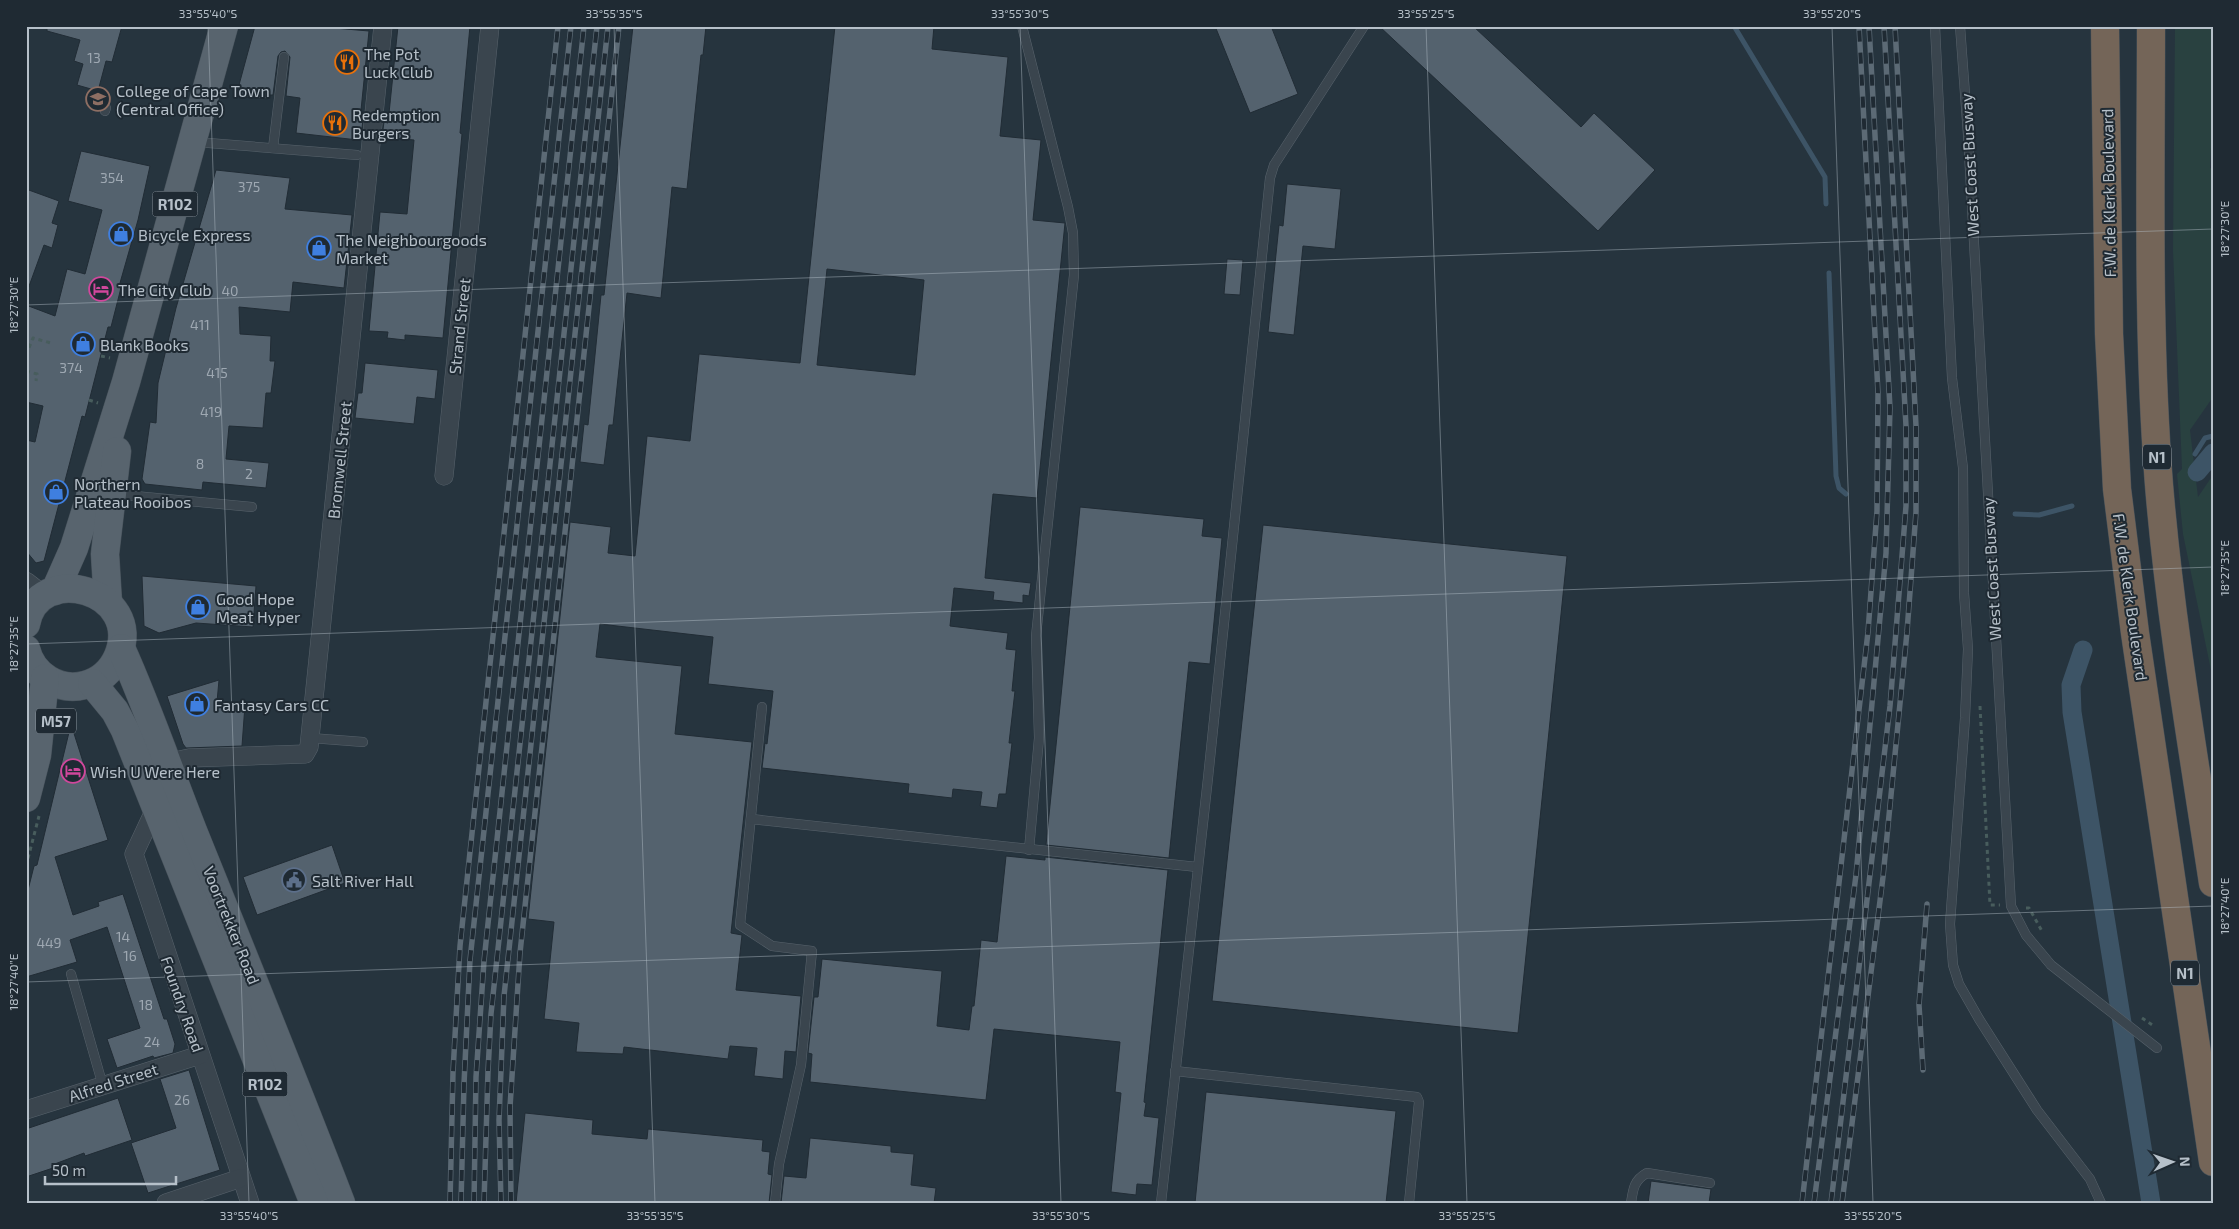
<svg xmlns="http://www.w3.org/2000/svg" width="2239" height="1229" viewBox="0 0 2239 1229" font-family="'Exo 2',sans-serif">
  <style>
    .green { fill: #294140 }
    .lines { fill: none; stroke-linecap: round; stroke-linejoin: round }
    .stream { stroke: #3d5466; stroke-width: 5 }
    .canal { stroke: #3d5466; stroke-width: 19 }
    .building { fill: #54626e; stroke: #212c35; fill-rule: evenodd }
    .service-casing { stroke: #58636c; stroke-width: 10 }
    .minor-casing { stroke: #58636c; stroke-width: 19 }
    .tertiary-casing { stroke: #58636c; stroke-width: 22 }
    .primary-casing { stroke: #46515a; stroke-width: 29 }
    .motorway-casing { stroke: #455059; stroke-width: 29 }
    .path { stroke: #485d5d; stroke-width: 3; stroke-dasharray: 4 4; stroke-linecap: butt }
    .service { stroke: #3a454e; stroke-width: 9 }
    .minor { stroke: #3a454e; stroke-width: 18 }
    .tertiary { stroke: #3a454e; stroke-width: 21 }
    .primary { stroke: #58646e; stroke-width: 28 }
    .motorway { stroke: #746558; stroke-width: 28 }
    .rail-casing { stroke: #5c6a75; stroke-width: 5.5 }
    .rail { stroke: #1f2a33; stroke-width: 4; stroke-dasharray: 11; stroke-linecap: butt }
    .ticks { fill: none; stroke: #b6c0c9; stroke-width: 1; stroke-opacity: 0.45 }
    .labels { text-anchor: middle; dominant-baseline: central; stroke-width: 4; stroke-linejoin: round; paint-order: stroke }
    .number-label { font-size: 14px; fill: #9ea8b2 }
    .shield { fill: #1f2a33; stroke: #89939c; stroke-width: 1 }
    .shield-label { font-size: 15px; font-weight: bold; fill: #b6c0c9 }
    .poi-label { font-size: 16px; fill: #b6c0c9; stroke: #1f2a33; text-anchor: start }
    .street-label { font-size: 16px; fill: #b6c0c9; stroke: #1f2a33 }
    .neatline { fill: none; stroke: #b6c0c9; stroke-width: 2 }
    .ticks-label { font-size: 12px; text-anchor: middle; fill: #b6c0c9 }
  </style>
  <rect width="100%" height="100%" fill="#26343e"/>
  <!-- green -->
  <path class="green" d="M2175,26H2213V107L2210,168L2213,169V397L2190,430L2198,497L2213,475V680L2183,534L2177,474L2182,469L2173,250Z"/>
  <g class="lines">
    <!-- stream -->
    <g class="stream">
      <path d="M1734,26L1825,177L1826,204"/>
      <path d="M1829,273L1836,476L1839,488L1846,494"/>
      <path d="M2195,454L2205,438L2213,436"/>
      <path d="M2015,514L2039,515L2072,506"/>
    </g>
    <!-- canal -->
    <g class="canal">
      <path d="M2197,472L2213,453"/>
      <path d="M2083,650L2071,685L2072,712L2151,1203"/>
    </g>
  </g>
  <!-- building -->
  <g class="building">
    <path d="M47,26H122L112,62L106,61L98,91L77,85L83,64L74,61L80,40L47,31Z"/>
    <path d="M255,26H310L369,31L360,120H363L361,135H359L358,140L296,133L300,98L286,96L290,57L285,51L281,52L278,56L273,95H269L268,99L236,96Z"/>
    <path d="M398,26H470L460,133L462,134L443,338L405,335V340L387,338L388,332L369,331L380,212L407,214L414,140L382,137L384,122L388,123Z"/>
    <path d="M633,26H706L703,55H701L687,189L672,187L661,298L627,293L613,425H609L604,465L580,462L584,424L588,425L601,295H604Z"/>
    <path d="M835,26H934L932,49L1008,57L1000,136L1041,140L1033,220L1065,223L1037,498L993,494L985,578L1031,583L1029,596L1023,595V603L993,600L994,592L954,588L950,626L1008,633L1006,649L1016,650L1012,691H1015L1009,743H1012L1006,794H999L997,808L980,806L982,792L953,789L952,798L908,793L909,784L762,768L765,743L767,744L773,691L708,684L713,637L600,624L596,657L682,666L675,734L752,742L731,933L742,935L736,990L801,996L796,1052L785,1051L783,1079L754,1076L757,1048L730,1046L728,1059L624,1047L623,1054L576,1052L579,1023L544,1019L554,922L528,919L570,522L611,527L608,553L635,556L647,436L690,441L699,354L800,363ZM827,269L924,280L915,375L817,365Z"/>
    <path d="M1215,26H1271L1298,94L1250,113Z"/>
    <path d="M1379,26H1473L1581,127L1594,113L1655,170L1598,231Z"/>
    <path d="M81,151L150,166L138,220L120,283L122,284L111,327H108L85,417L82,416L44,561L36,563L26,551V440L35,442L43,406L26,402V305L55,316L67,269L85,274L102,210L68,201Z"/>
    <path d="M216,170L290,178L285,209L352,215L344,288L293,282L290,312L239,307L240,334L271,336L270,361H275L271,393H266L263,428L229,426L226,459L269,463L266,488L203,482L202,490L145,484L142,479L150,422L156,423L158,383L176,308Z"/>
    <path d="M1287,184L1341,189L1335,249L1303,246L1294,335L1268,332L1279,225L1283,226Z"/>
    <path d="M26,189L59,201L52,223L58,225L52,248L44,245L28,289Z"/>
    <path d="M1227,259L1243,260L1240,295L1224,294Z"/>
    <path d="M365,363L438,370L435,399L417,397L414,424L355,418L358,393H362Z"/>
    <path d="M1080,507L1204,519L1202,536L1222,538L1210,664L1189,662L1169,858L1046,845Z"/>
    <path d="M1263,525L1567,556L1518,1033L1212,1001Z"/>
    <path d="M142,576L256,586L253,627L196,623L159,633L144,626Z"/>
    <path d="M219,680L217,702L245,705L242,746L186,748L183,744L167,696Z"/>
    <path d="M71,724L108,840L55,857L73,915L99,906L98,902L123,894L164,1019H167L175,1044L173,1053L154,1058L153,1056L117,1068L107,1039L140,1028L107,927L70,940L77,962L26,977V898L34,866L37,865Z"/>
    <path d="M332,845L345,883L257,915L243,877Z"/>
    <path d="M1006,856L1045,860V857L1168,870L1144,1102L1146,1103L1144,1116L1159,1118L1152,1185L1137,1184L1136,1195L1111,1192L1121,1093L1115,1092L1120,1042L994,1029L986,1100L810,1082L812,1054L808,1053L814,997H818L822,959L942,971L937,1026L969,1030L972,1006H974L981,940L997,942Z"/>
    <path d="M189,1070L220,1170L148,1193L131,1143L176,1128L160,1079Z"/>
    <path d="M1206,1092L1396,1111L1386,1203H1195Z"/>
    <path d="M118,1098L132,1140L85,1156L84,1153L52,1165L53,1168L26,1177V1129Z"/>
    <path d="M525,1113L593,1120L592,1134L647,1139L648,1129L763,1140L762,1151L770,1152L768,1174L772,1175L769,1203H516Z"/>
    <path d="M810,1138L891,1146V1152L914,1154L911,1185L936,1188L934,1203H781L784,1176L806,1178Z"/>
    <path d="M1651,1181L1711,1189L1709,1203H1648Z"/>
  </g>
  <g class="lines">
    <!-- service casing -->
    <g class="service-casing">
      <g id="service">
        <path d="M1022,26L1068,207L1073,233L1074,275L1036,636L1039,738L1029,850"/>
        <path d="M1935,26L1952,378L1963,468L1964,593L1968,649L1965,718L1950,924L1953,965L1959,984L1979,1019L2037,1110L2090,1179L2101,1203"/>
        <path d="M1960,26L1968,135L2011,906L2026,935L2051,965L2157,1048"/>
        <path d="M105,111L106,108"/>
        <path d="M196,142L357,155"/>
        <path d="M273,148L284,57"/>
        <path d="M114,494L252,507"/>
        <path d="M762,707L740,925L772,946L812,951L801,1065L779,1164L775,1203"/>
        <path d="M311,738L363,742"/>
        <path d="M751,819L1197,867"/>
        <path d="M71,974L103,1086"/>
        <path d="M1175,1071L1417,1097L1419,1102L1409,1203"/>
        <path d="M1161,1203L1208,778L1270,178L1274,165L1364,26"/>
        <path d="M1631,1203C1633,1189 1634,1180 1647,1173L1710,1183"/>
      </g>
    </g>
    <!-- minor casing -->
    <g class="minor-casing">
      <g id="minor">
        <path d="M444,476L490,26"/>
        <path d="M166,763L189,758L305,754L309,747L383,26"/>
        <path d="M156,807L134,854L250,1203"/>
        <path d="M26,1110L200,1055"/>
        <path d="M166,1203L241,1178"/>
      </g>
    </g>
    <!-- tertiary casing -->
    <g class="tertiary-casing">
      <path id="tertiary" d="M26,583L44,597"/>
    </g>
    <!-- primary casing -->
    <g class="primary-casing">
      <g id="primary">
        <path d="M55,591L74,548L126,382L224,26"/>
        <path d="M108,603L105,554L117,451"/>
        <path d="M26,624C37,560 145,590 118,656C112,670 100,681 85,685C59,692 32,675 26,649"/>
        <path d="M121,648C148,708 169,770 193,831C243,955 293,1078 341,1203"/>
        <path d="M92,683L115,711L125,730L314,1203"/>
        <path d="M26,798L37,755L45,678"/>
      </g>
    </g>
    <!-- motorway casing -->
    <g class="motorway-casing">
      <g id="motorway">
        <path d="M2105,26L2109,334L2117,489L2135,633L2213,1162"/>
        <path d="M2151,26C2151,179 2147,332 2159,485C2170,618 2193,751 2213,883"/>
      </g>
    </g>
    <!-- path -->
    <g class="path">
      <path d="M26,355L33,338L51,343"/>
      <path d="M101,356L110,358"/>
      <path d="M26,371L37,374L36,381"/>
      <path d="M89,400L98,403"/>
      <path d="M1980,706L1990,905H2000"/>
      <path d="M64,726L75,708"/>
      <path d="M26,866L39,816"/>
      <path d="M2026,908H2029L2043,933"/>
      <path d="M2142,1018L2154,1026"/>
    </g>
    <!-- service -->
    <use href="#service" class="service"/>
    <!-- minor -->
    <use href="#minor" class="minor"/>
    <!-- tertiary -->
    <use href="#tertiary" class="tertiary"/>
    <!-- primary -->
    <use href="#primary" class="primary"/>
    <!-- motorway -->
    <use href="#motorway" class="motorway"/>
    <!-- rail casing -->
    <g class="rail-casing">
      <g id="rail">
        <path d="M1923,1070L1919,1005L1927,904"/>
        <path d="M450,1203L453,1072L460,946L558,26"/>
        <path d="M461,1203L464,1084L470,960L571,26"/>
        <path d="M474,1203L476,1077L484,961L584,26"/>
        <path d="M484,1203L488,1071L491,1014L597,26"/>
        <path d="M501,1203L499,1120L504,996L608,26"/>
        <path d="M511,1203L510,1107L520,953L619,26"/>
        <path d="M1802,1203L1868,632L1877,511L1878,393L1859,26"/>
        <path d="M1814,1203L1856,875L1886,553L1890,408L1869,26"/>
        <path d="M1831,1203L1890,706L1906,506V426L1884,26"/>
        <path d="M1842,1203L1883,877L1907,632L1916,512V426L1895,26"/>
      </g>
    </g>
    <!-- rail -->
    <use href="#rail" class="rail"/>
  </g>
  <!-- ticks -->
  <path class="ticks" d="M208,26L249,1203M614,26L655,1203M1020,26L1061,1203M1426,26L1467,1203M1832,26L1873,1203M26,305L2213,229M26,644L2213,567M26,982L2213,906"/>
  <!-- icons -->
  <defs>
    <g id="restaurant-ring" transform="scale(1.25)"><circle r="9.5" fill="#1f2a33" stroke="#e8710a" stroke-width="1.5"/><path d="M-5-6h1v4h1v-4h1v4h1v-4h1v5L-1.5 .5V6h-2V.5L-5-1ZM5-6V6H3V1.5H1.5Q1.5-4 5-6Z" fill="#e8710a"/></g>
    <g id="university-ring" transform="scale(1.25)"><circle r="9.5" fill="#1f2a33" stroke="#8d6e63" stroke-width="1.5"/><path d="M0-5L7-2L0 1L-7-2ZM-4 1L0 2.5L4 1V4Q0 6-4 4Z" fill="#8d6e63"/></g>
    <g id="shop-ring" transform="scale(1.25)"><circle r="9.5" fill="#1f2a33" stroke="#3f7fe0" stroke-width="1.5"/><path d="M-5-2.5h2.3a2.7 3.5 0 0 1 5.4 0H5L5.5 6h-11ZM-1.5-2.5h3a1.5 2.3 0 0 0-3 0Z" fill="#3f7fe0"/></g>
    <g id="hotel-ring" transform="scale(1.25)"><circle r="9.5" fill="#1f2a33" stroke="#d1479c" stroke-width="1.5"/><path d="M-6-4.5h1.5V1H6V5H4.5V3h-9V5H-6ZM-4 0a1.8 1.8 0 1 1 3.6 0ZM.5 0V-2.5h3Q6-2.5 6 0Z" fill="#d1479c"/></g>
    <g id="civic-ring" transform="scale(1.25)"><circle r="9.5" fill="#1f2a33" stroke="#5c6f8a" stroke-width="1.5"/><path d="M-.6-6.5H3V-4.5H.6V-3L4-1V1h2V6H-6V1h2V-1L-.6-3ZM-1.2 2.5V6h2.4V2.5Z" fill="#5c6f8a"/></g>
  </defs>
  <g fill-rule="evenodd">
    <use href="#restaurant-ring" x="347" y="62"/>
    <use href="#university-ring" x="98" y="99"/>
    <use href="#restaurant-ring" x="335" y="123"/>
    <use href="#shop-ring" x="121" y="234"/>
    <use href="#shop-ring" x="319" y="248"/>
    <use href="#hotel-ring" x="101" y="289"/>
    <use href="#shop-ring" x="83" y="344"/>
    <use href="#shop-ring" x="56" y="492"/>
    <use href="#shop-ring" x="198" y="607"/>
    <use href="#shop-ring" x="197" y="704"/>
    <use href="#hotel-ring" x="73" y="771"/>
    <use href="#civic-ring" x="294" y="880"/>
  </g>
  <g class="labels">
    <!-- number labels -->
    <g class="number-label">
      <text x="94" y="57">13</text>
      <text x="112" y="177">354</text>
      <text x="249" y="186">375</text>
      <text x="230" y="290">40</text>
      <text x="200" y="324">411</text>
      <text x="71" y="367">374</text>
      <text x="217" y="372">415</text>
      <text x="211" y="411">419</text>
      <text x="200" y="463">8</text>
      <text x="249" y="473">2</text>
      <text x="123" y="936">14</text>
      <text x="49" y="942">449</text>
      <text x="130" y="955">16</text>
      <text x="146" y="1004">18</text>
      <text x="152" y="1041">24</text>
      <text x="182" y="1099">26</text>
    </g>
    <!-- shield labels -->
    <g class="shield">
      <rect x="152.5" y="191.5" width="45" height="25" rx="4"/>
      <rect x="2143" y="444.5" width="28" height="25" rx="4"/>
      <rect x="36" y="708.5" width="40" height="25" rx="4"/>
      <rect x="2171" y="960.5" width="28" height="25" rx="4"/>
      <rect x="242.5" y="1071.5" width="45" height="25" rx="4"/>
    </g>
    <g class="shield-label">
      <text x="175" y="204">R102</text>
      <text x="2157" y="457">N1</text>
      <text x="56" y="721">M57</text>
      <text x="2185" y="973">N1</text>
      <text x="265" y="1084">R102</text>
    </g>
    <!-- poi labels -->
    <g class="poi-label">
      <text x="364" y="53">The Pot<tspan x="364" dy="18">Luck Club</tspan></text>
      <text x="116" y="90">College of Cape Town<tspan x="116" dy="18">(Central Office)</tspan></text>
      <text x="352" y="114">Redemption<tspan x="352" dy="18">Burgers</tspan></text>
      <text x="138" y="234">Bicycle Express</text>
      <text x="336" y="239">The Neighbourgoods<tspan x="336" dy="18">Market</tspan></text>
      <text x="118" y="289">The City Club</text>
      <text x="100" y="344">Blank Books</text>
      <text x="74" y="483">Northern<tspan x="74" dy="18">Plateau Rooibos</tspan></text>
      <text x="216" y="598">Good Hope<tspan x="216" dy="18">Meat Hyper</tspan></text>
      <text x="214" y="704">Fantasy Cars CC</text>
      <text x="90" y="771">Wish U Were Here</text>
      <text x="312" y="880">Salt River Hall</text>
    </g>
    <!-- street labels -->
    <g class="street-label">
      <text transform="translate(1969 165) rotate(-93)">West Coast Busway</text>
      <text transform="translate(2108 193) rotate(-91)">F.W. de Klerk Boulevard</text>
      <text transform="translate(459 326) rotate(-84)">Strand Street</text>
      <text transform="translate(339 460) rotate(-84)">Bromwell Street</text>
      <text transform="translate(1991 569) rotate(-93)">West Coast Busway</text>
      <text transform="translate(2131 597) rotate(82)">F.W. de Klerk Boulevard</text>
      <text transform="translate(232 925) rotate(68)">Voortrekker Road</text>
      <text transform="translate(183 1004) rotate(71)">Foundry Road</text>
      <text transform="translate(113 1082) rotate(-18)">Alfred Street</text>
    </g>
  </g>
  <!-- border -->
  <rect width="2239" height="1229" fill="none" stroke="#1f2a33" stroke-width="55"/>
  <!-- north arrow -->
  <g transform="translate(2172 1162) rotate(88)" stroke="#1f2a33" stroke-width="4" paint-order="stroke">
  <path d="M0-4L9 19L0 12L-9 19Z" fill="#b6c0c9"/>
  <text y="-8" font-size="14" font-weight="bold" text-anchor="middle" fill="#b6c0c9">N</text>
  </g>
  <!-- scale -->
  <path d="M45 1176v8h131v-8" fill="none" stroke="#b6c0c9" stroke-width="2.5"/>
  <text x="52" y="1176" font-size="15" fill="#b6c0c9" stroke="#1f2a33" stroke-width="4" paint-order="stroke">50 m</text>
  <rect x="28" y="28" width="2184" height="1174" class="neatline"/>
  <g class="ticks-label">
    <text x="208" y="18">33°55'40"S</text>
    <text x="614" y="18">33°55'35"S</text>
    <text x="1020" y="18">33°55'30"S</text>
    <text x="1426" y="18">33°55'25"S</text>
    <text x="1832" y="18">33°55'20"S</text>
    <text transform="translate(2225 229) rotate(-90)" y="4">18°27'30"E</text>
    <text transform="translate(14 305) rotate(-90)" y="4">18°27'30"E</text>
    <text transform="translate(2225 568) rotate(-90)" y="4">18°27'35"E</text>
    <text transform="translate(14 644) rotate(-90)" y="4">18°27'35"E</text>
    <text transform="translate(2225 906) rotate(-90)" y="4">18°27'40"E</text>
    <text transform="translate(14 982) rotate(-90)" y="4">18°27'40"E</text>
    <text x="249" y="1220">33°55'40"S</text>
    <text x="655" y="1220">33°55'35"S</text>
    <text x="1061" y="1220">33°55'30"S</text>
    <text x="1467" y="1220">33°55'25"S</text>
    <text x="1873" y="1220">33°55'20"S</text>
  </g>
</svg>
